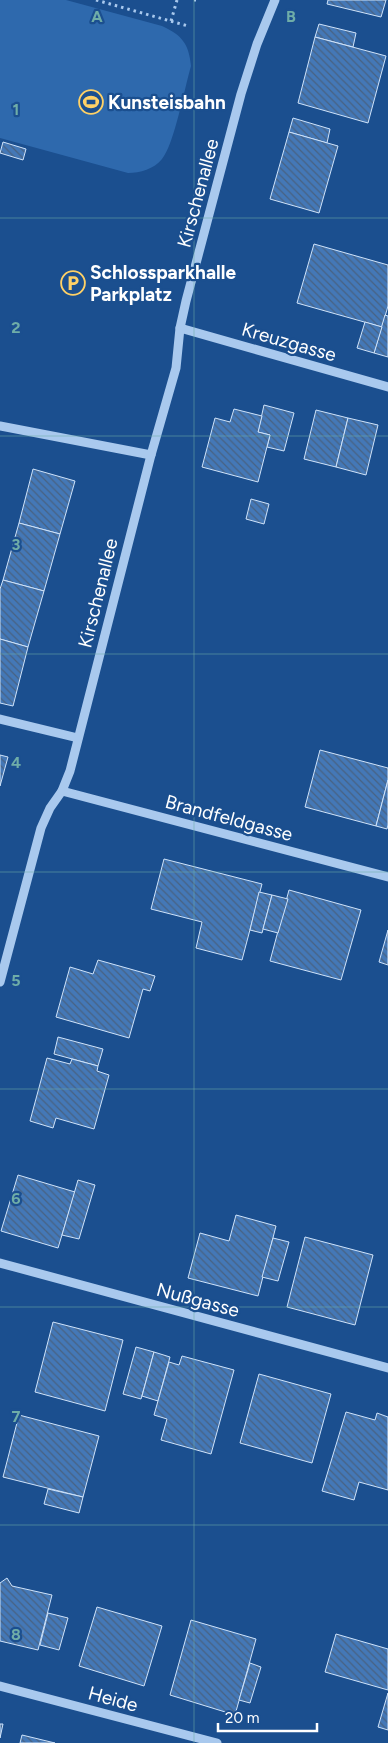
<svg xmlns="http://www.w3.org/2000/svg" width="388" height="1743" viewBox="0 0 388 1743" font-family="Figtree,sans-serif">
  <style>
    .garden { fill: #2e69ad }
    .building { fill: url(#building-back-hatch); stroke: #cfe3fa }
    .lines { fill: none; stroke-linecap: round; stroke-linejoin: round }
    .path { stroke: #a9c9ee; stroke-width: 3; stroke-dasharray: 2.5 4; stroke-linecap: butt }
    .minor { stroke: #a9c9ee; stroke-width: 9 }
    .grid { fill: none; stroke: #6fada8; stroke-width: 1; stroke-opacity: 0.55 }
    .labels { text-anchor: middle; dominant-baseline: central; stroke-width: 4.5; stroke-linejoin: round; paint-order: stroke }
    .poi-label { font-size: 19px; font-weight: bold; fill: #fff; stroke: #1b4f8f; text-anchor: start }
    .street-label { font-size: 19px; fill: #fff; stroke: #1b4f8f }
    .grid-label { font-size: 16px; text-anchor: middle; font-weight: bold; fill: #6fada8; stroke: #1b4f8f; stroke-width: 4.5; stroke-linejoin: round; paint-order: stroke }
  </style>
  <defs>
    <pattern id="building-back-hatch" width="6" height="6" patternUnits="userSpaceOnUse" patternTransform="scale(1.25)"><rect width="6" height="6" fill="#4478b7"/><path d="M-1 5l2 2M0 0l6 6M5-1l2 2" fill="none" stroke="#486282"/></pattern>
  </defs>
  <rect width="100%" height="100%" fill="#1b4f8f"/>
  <!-- garden -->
  <path class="garden" d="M0,0H66L162,26C182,35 189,44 191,66C185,86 174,145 162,159C154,169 140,173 128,173L0,138Z"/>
  <!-- building -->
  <g class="building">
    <path d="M328,0H386L381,17L327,4Z"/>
    <path d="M319,24L356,33L353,47L315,37Z"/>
    <path d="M315,37L386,56L368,123L298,103Z"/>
    <path d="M293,118L330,129L327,143L289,132Z"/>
    <path d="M289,132L338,146L319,213L270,199Z"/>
    <path d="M3,142L26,149L23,160L0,153Z"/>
    <path d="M314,244L388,265V306L382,327L297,303Z"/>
    <path d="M385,315L388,316V357L374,353Z"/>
    <path d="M365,322L382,327L374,353L357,348Z"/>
    <path d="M264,405L294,413L284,451L267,447L270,435L258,432Z"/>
    <path d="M234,409L262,416L258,432L270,435L258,482L202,467L215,418L230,422Z"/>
    <path d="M316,410L348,418L336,467L304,459Z"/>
    <path d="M348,418L378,425L366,475L336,467Z"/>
    <path d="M33,469L75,481L60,534L19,523Z"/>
    <path d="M251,499L269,504L264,524L246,519Z"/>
    <path d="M19,523L60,534L44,591L3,580Z"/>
    <path d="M3,580L44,591L28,647L0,639V589Z"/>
    <path d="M0,639L28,647L13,706L0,703Z"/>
    <path d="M320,750L388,768V780L376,826L305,807Z"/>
    <path d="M0,755L8,757L0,786Z"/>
    <path d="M388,780V825L387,829L376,826Z"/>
    <path d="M164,859L262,884L242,960L196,948L202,922L151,909Z"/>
    <path d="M289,890L361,910L341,980L270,961Z"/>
    <path d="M259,892L272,895L262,933L250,930Z"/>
    <path d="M272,895L288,899L278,933L263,929Z"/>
    <path d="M388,930V965L379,962Z"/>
    <path d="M98,960L155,976L150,991L143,989L129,1038L56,1017L70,967L93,974Z"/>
    <path d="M58,1037L103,1049L98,1066L54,1054Z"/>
    <path d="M47,1058L70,1064L72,1059L98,1066L97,1071L109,1075L94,1129L56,1118L53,1128L30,1121Z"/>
    <path d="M18,1175L75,1192L58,1248L1,1231Z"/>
    <path d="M78,1180L95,1185L79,1239L62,1235Z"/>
    <path d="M236,1215L276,1226L258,1296L188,1278L200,1233L229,1241Z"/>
    <path d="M305,1237L373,1255L355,1325L287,1307Z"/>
    <path d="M273,1238L289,1242L278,1281L262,1277Z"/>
    <path d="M53,1322L123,1340L105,1411L35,1392Z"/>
    <path d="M136,1347L154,1352L141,1399L123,1394Z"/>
    <path d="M154,1352L170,1357L158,1401L142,1396Z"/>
    <path d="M182,1356L234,1370L211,1454L161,1440L167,1419L154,1415L169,1362L179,1365Z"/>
    <path d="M259,1374L331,1394L312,1463L240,1443Z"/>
    <path d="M346,1412L375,1420L377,1413L388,1417V1490L359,1482L354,1500L322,1491Z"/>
    <path d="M19,1415L99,1436L83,1497L3,1477Z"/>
    <path d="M48,1489L83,1497L79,1513L44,1504Z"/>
    <path d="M7,1578L12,1586L52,1595L38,1650L0,1641V1583Z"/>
    <path d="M97,1607L162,1626L144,1686L79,1666Z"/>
    <path d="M48,1613L68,1618L59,1650L40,1645Z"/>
    <path d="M191,1620L256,1639L235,1715L170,1695Z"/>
    <path d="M336,1634L388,1649V1690L325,1672Z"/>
    <path d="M250,1663L261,1667L250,1703L239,1700Z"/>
    <path d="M388,1693V1730L378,1727Z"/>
    <path d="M0,1724H3L0,1738Z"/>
    <path d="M22,1735L55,1743H20Z"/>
  </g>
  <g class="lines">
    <!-- path -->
    <g class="path">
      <path d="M96,0L188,26"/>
      <path d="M194,0H196"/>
      <path d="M171,21L177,0"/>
    </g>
    <!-- minor -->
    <g class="minor">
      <path d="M180,328L388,387"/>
      <path d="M0,426L151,455"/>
      <path d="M0,719L78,738"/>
      <path d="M62,791L388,877"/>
      <path d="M0,982L41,828L50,808L62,791L70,771L151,455L176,368L180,328L186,301L241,94L257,44L275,0"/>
      <path d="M0,1263L388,1368"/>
      <path d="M0,1686L217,1743"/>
    </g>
  </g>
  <!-- grid -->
  <path class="grid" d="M194,0V1743M0,218H388M0,436H388M0,654H388M0,872H388M0,1089H388M0,1307H388M0,1525H388"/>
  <!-- icons -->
  <defs>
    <g id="stadium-ring" transform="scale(1.25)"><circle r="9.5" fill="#1b4f8f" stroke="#ffd166" stroke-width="1.5"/><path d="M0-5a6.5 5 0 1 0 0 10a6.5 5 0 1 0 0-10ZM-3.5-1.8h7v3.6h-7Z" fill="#ffd166"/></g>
    <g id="parking-ring" transform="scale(1.25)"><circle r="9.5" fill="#1b4f8f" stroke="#ffd166" stroke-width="1.5"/><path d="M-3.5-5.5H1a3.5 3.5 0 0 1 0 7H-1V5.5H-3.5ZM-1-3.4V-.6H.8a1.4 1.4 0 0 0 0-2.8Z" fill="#ffd166"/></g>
  </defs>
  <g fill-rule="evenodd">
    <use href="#stadium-ring" x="91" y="102"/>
    <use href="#parking-ring" x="73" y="283"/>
  </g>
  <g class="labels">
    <!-- poi labels -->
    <g class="poi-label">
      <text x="108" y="102">Kunsteisbahn</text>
      <text x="90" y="272">Schlossparkhalle<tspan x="90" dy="22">Parkplatz</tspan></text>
    </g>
    <!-- street labels -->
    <g class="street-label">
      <text transform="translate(198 193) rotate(-75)">Kirschenallee</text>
      <text transform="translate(289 342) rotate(16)">Kreuzgasse</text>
      <text transform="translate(98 593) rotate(-76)">Kirschenallee</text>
      <text transform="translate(229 818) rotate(15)">Brandfeldgasse</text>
      <text transform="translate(198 1300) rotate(15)">Nußgasse</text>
      <text transform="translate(113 1699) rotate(15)">Heide</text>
    </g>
  </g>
  <g class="grid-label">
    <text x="97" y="22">A</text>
    <text x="291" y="22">B</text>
    <text x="16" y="115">1</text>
    <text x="16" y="333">2</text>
    <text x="16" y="550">3</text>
    <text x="16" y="768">4</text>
    <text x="16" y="986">5</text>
    <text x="16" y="1204">6</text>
    <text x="16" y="1422">7</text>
    <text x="16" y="1640">8</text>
  </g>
  <!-- scale -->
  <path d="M218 1723v8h99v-8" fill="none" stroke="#ffffff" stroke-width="2.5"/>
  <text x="225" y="1723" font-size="15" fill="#ffffff" stroke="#1b4f8f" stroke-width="4" paint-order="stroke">20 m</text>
</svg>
